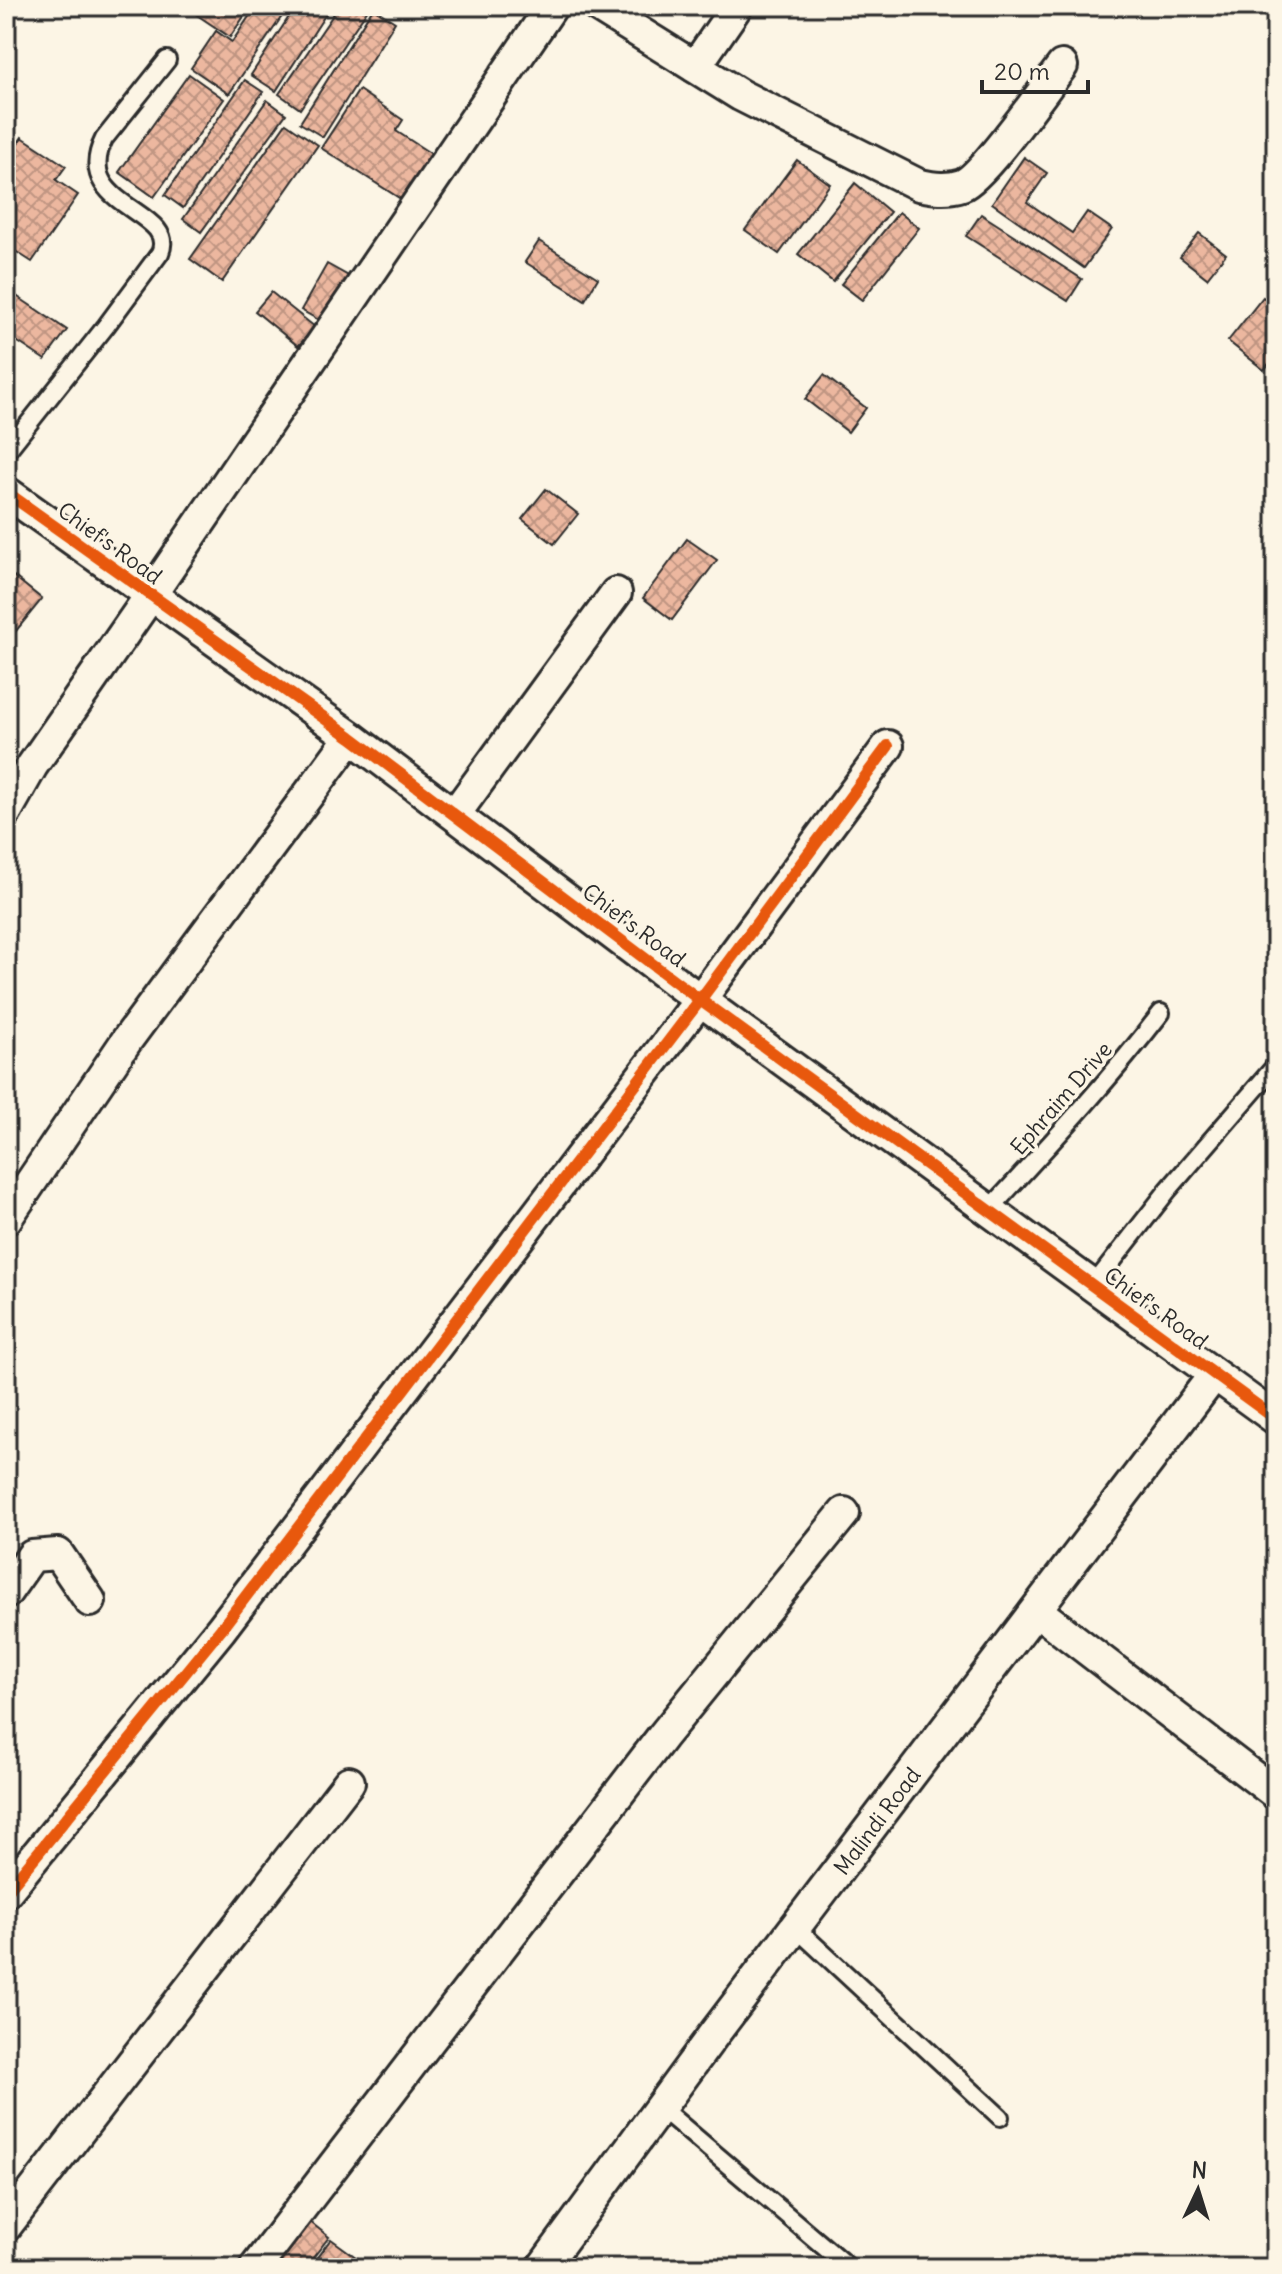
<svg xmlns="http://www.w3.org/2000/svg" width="1282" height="2274" viewBox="0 0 1282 2274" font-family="Delius,sans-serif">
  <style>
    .building { fill: url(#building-cross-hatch); stroke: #2b2b2b; stroke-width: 2 }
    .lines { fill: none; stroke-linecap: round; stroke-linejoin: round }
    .service-casing { stroke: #2b2b2b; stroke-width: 22 }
    .minor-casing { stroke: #2b2b2b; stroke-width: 36 }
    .service { stroke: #fcf5e5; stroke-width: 16 }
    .minor { stroke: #fcf5e5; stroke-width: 30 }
    .cycleway-casing { stroke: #fcf5e5; stroke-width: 17 }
    .cycleway { stroke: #e8590c; stroke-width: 12 }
    .labels { text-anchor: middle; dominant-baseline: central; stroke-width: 7; stroke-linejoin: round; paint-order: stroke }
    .street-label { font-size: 22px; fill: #2b2b2b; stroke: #fcf5e5 }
  </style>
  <defs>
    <pattern id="building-cross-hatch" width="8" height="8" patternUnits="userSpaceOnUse" patternTransform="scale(2)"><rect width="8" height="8" fill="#ecb79f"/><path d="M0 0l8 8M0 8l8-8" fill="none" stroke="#bf9582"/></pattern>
  </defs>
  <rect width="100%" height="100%" fill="#fcf5e5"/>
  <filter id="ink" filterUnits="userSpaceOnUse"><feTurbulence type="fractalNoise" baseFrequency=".0125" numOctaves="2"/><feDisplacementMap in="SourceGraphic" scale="16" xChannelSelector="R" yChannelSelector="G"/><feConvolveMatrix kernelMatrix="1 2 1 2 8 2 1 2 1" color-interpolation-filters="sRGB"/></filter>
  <g filter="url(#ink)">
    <!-- building -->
    <g class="building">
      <path d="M194,6H251L230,37L191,11Z"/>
      <path d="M256,6H289L229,94L191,68L216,31L232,42Z"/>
      <path d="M296,6H331L276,91L251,75Z"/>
      <path d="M339,6H370L300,109L279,94Z"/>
      <path d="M373,8L395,22L323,137L300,123Z"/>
      <path d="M189,74L224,99L154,197L119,172Z"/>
      <path d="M245,80L263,92L183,208L165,195Z"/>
      <path d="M359,90L403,120L396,131L433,155L404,201L321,148Z"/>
      <path d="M267,100L286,114L201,232L183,219Z"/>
      <path d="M286,123L318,145L222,282L190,259Z"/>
      <path d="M22,137L66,166L56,180L78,195L32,262L6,245V161Z"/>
      <path d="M1024,157L1047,173L1027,202L1072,233L1087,212L1112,229L1084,268L992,203Z"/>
      <path d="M797,160L830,184L779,254L745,230Z"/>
      <path d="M855,183L890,212L833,282L798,254Z"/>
      <path d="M899,212L919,228L862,300L841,284Z"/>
      <path d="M981,214L1082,279L1068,301L966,236Z"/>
      <path d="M1199,233L1226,254L1207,278L1180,257Z"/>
      <path d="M539,241L598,278L585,300L525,262Z"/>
      <path d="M327,264L350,277L324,323L301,310Z"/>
      <path d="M6,289L67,330L45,360L6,334Z"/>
      <path d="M271,292L315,327L298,346L255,311Z"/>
      <path d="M1263,297L1276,307V355L1264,370L1228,341Z"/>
      <path d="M824,375L866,408L848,432L805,399Z"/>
      <path d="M546,489L578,514L554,544L522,519Z"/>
      <path d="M687,539L717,560L672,620L643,598Z"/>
      <path d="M6,570L42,599L11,637L6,633Z"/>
      <path d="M309,2221L329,2237L305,2268H272Z"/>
      <path d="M331,2239L371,2268H309Z"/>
    </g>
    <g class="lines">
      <!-- service casing -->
      <g class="service-casing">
        <g id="service">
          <path d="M6,452L106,326L160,253C179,210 70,207 104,139L167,60"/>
          <path d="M990,1209C1049,1145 1108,1082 1161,1013"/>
          <path d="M1093,1286L1168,1190L1276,1065"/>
          <path d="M796,1928L1000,2117"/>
          <path d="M661,2108L849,2268"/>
        </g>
      </g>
      <!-- minor casing -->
      <g class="minor-casing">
        <g id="minor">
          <path d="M597,6L740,95L919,185C934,188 947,190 962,185C983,177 1044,89 1062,66"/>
          <path d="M695,67L737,6"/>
          <path d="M6,492L351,737L700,1000L1276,1419"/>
          <path d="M6,812L32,766L150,596L552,6"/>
          <path d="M455,814L616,593"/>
          <path d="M6,1219L127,1040L351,737"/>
          <path d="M6,1593L32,1556L58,1554L90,1601"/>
          <path d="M1037,1611L1276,1794"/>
          <path d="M6,1892L221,1629L700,1000L888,746"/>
          <path d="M6,2226L349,1782"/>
          <path d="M255,2268L662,1737L844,1513"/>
          <path d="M542,2268L714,2034L1214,1375"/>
        </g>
      </g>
      <!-- service -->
      <use href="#service" class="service"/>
      <!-- minor -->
      <use href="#minor" class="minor"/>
      <!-- cycleway casing -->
      <g class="cycleway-casing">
        <g id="cycleway">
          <path d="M6,492L351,737L700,1000L1276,1419"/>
          <path d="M6,1892L221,1629L700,1000L888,746"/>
        </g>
      </g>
      <!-- cycleway -->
      <use href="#cycleway" class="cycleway"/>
    </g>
  </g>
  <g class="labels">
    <!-- street labels -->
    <g class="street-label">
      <text transform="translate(110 543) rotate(36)">Chief's Road</text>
      <text transform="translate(634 925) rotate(37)">Chief's Road</text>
      <text transform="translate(1061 1098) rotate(-49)">Ephraim Drive</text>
      <text transform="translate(1156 1308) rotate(36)">Chief's Road</text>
      <text transform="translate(877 1821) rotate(-53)">Malindi Road</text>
    </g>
  </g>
  <!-- margin -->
  <rect width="1282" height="2274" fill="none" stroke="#fcf5e5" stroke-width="32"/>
  <rect x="16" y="16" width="1250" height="2242" fill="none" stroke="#2b2b2b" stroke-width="3" filter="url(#ink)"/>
  <!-- north arrow -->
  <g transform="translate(1198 2190) rotate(4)" stroke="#fcf5e5" stroke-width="6" paint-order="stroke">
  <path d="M0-6L14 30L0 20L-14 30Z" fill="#2b2b2b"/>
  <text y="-12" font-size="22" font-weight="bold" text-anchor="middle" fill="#2b2b2b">N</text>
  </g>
  <!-- scale -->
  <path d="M982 80v12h106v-12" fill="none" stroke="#2b2b2b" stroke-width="4"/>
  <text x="994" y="80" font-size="24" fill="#2b2b2b" stroke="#fcf5e5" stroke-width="6" paint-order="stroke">20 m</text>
</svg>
